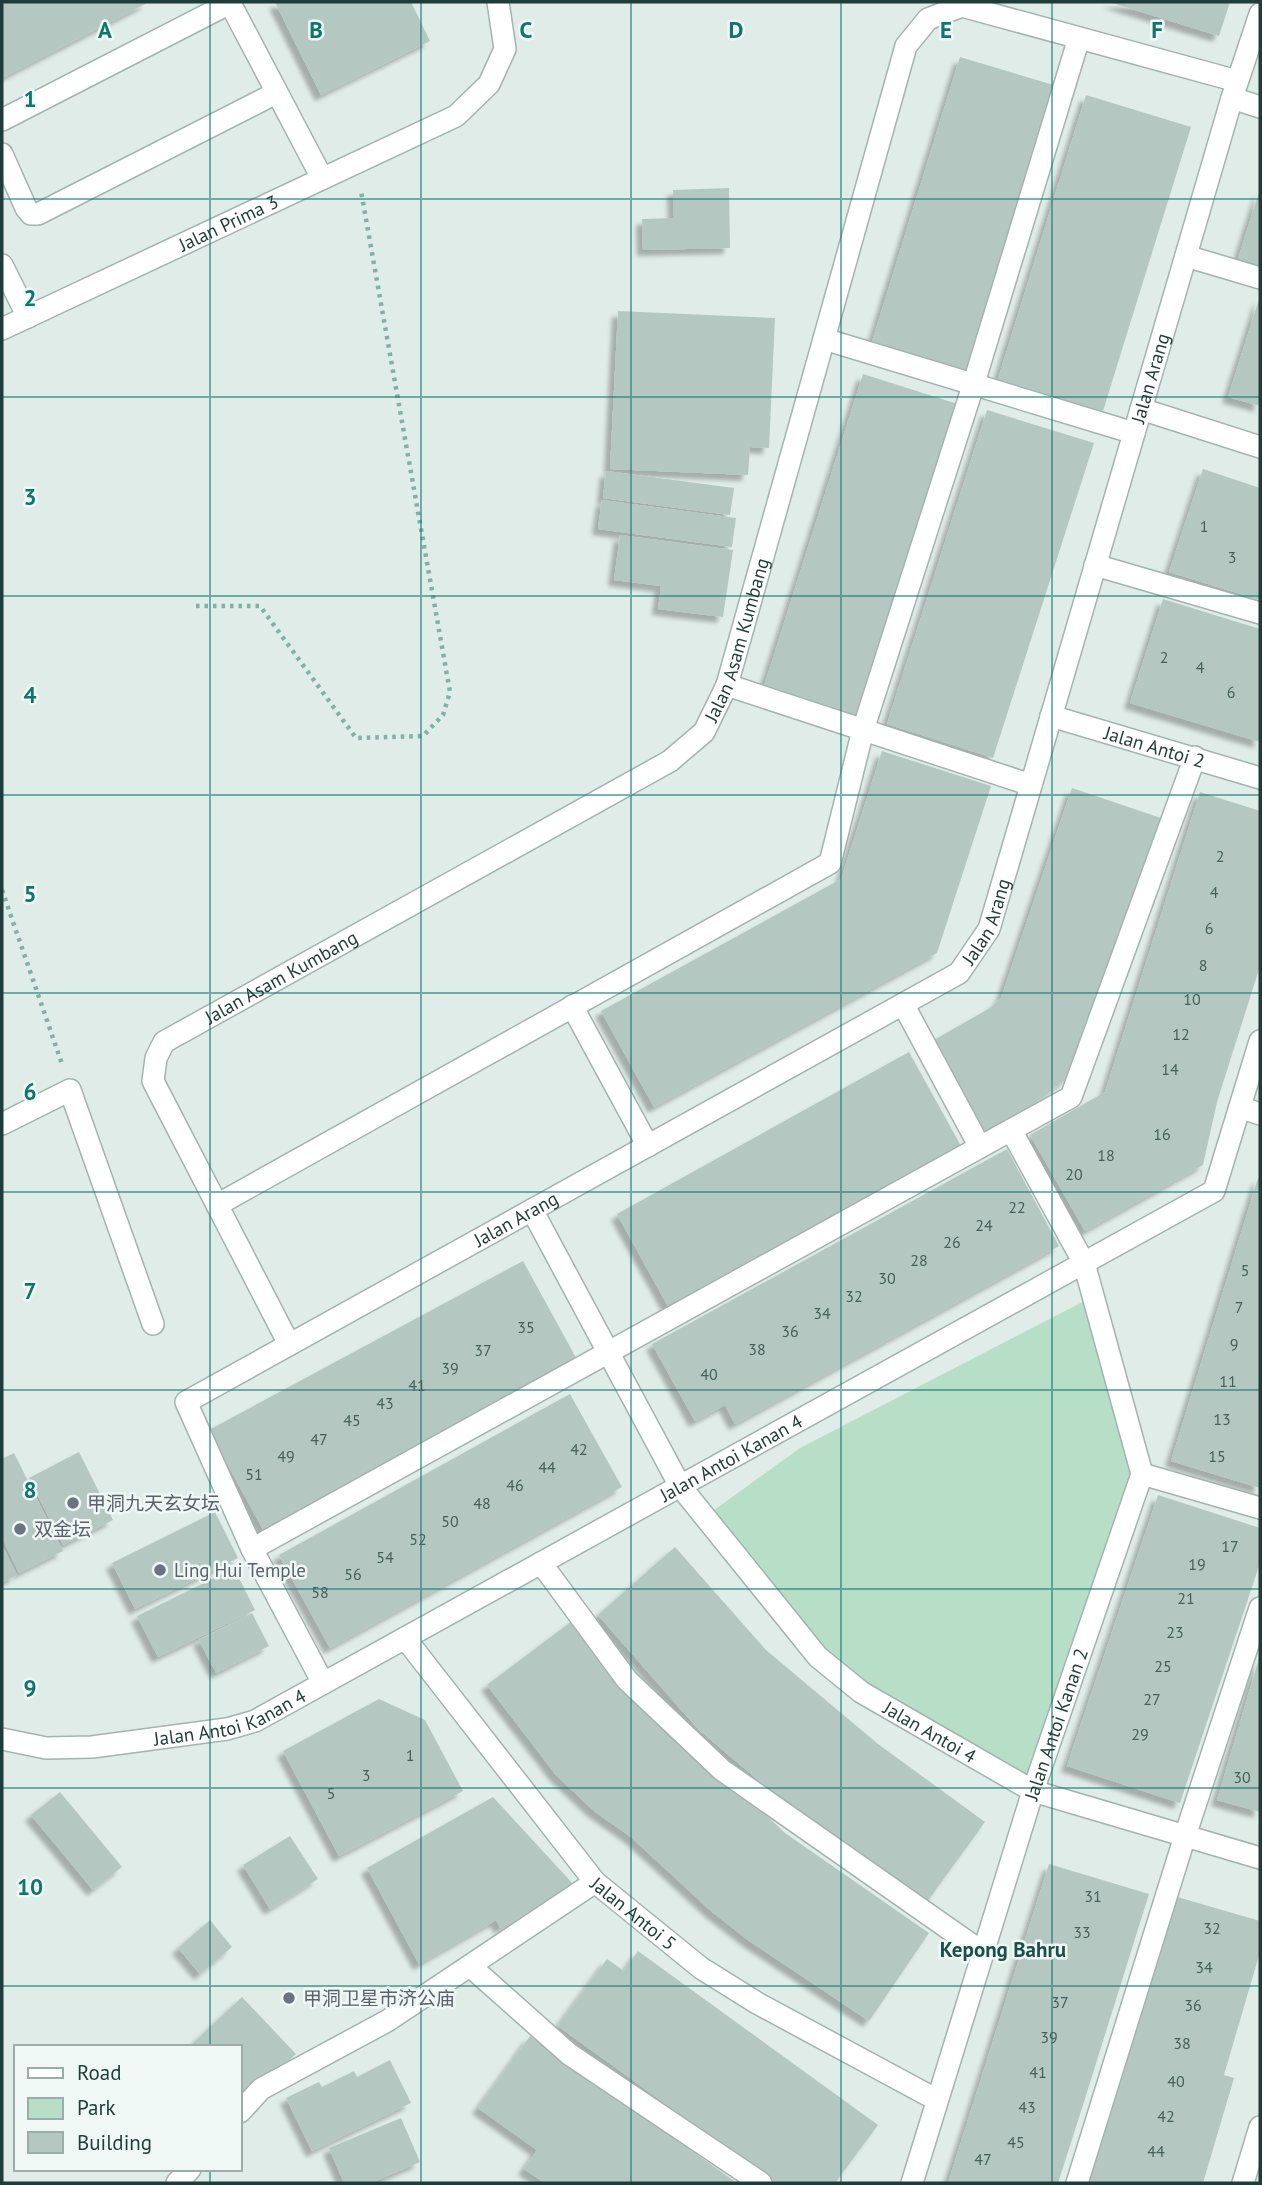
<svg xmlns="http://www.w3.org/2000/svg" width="1262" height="2185" viewBox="0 0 1262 2185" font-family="'PT Sans','Noto Sans SC',sans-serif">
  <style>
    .green { fill: #b7dec6 }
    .building { fill: #b5c7c1; filter: url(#shadow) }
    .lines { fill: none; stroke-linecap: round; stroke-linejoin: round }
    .minor-casing { stroke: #a2b4b0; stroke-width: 24 }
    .path { stroke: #7eb1a7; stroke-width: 4.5; stroke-dasharray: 3.5 5; stroke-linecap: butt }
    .minor { stroke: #fff; stroke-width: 21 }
    .grid { fill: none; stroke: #0f766e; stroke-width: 2; stroke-opacity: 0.55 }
    .worship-dot { fill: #6b7280; stroke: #f0f8f5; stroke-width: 2.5 }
    .labels { text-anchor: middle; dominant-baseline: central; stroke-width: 5; stroke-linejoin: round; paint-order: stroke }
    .number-label { font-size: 16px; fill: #44605a }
    .street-label { font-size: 19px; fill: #1f3d38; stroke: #f0f8f5 }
    .worship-label { font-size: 19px; fill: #5b616d; stroke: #f0f8f5; text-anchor: start }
    .neighbourhood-label { font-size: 21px; font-weight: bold; fill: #1a5049; stroke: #f0f8f5 }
    .grid-label { font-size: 23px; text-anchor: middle; font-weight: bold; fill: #0f766e; stroke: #f0f8f5; stroke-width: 5; stroke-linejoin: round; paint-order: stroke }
  </style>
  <defs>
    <filter id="shadow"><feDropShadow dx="-6" dy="6" stdDeviation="2" flood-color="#0004"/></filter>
  </defs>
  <rect width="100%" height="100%" fill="#e0ece8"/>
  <!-- green -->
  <path class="green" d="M1094,1296L1142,1474L1033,1791L861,1692L706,1516L800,1448Z"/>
  <!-- building -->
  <g class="building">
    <path d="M2,2H149L2,78Z"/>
    <path d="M275,2H411L430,41L321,95Z"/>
    <path d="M1109,2H1230L1219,36Z"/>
    <path d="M960,57L1060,87L972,375L871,345Z"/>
    <path d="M1086,95L1191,127L1103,411L998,379Z"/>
    <path d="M729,188L730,248L643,250L642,219L674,218L673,190Z"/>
    <path d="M1260,189V269L1237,262Z"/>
    <path d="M1260,296V406L1228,397Z"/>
    <path d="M618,311L775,318L769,448L750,447L748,475L610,469Z"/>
    <path d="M863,374L964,406L865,717L764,686Z"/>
    <path d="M987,410L1094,443L993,758L887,724Z"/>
    <path d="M1203,469L1260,488V600L1169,572Z"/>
    <path d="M606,471L734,488L730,515L603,498Z"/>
    <path d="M602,500L736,518L732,547L598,529Z"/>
    <path d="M620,535L733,550L723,617L658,609L661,586L614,580Z"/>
    <path d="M1163,599L1260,629V742L1130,703Z"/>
    <path d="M882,751L991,786L937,953L654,1107L601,1011L841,879Z"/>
    <path d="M1072,788L1167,820L1095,1030L1066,1079L1022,1114L986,1133L934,1040L990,1008L1001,998Z"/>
    <path d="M1200,792L1260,811V966L1217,1102L1203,1165L1085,1231L1030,1135L1105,1092Z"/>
    <path d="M909,1052L961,1146L669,1308L617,1214Z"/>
    <path d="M1007,1149L1059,1246L735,1424L725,1405L695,1421L652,1344Z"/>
    <path d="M1258,1178L1260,1179V1488L1171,1461Z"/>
    <path d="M523,1261L580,1365L266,1535L209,1430Z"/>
    <path d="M570,1394L622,1487L330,1648L279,1555Z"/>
    <path d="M79,1452L113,1520L63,1545L29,1478Z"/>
    <path d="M14,1453L63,1551L19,1573L2,1538V1459Z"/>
    <path d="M1158,1495L1260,1528V1563L1180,1803L1067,1766Z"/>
    <path d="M215,1512L238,1558L135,1609L112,1563Z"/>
    <path d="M2,1545L17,1575L2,1583Z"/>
    <path d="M675,1547L766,1650L878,1744L985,1822L924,1906L816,1829L698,1729L598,1615Z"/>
    <path d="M234,1568L255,1610L158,1657L137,1616Z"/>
    <path d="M252,1613L269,1646L216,1673L199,1640Z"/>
    <path d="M576,1618L732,1783L785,1833L929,1933L869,2021L748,1940L711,1911L631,1837L594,1811L556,1775L487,1685Z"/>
    <path d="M1260,1655V1812L1217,1800Z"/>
    <path d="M379,1699L425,1720L463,1791L339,1856L283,1751Z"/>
    <path d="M60,1792L122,1867L93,1890L31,1815Z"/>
    <path d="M493,1797L575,1886L500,1928L496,1920L419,1964L367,1868Z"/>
    <path d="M290,1836L318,1879L270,1909L243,1865Z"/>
    <path d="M1049,1864L1149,1894L1083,2105L1058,2183H948Z"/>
    <path d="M1174,1896L1260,1921V1952L1224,2075L1234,2078L1203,2183H1089Z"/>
    <path d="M210,1920L232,1947L200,1974L178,1948Z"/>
    <path d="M638,1951L878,2125L835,2183H775L558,2026L607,1959L624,1971Z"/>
    <path d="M242,1997L296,2054L244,2102L240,2097V2047L191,2045Z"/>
    <path d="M530,2036L737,2183H545L524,2169L537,2150L478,2108Z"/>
    <path d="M390,2060L411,2103L312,2151L286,2098L319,2082L322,2087L354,2071L357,2077Z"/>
    <path d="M401,2118L420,2162L371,2183H344L329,2148Z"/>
  </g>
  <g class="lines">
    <!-- minor casing -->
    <g class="minor-casing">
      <g id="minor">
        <path d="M1232,98L1260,107"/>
        <path d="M2,120L230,3L322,178"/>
        <path d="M2,154L26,208L31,214H38L276,93"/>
        <path d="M1186,256L1260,278"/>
        <path d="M2,265L28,317"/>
        <path id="s1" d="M2,329L456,116L489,84L505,49L498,2"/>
        <path d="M824,339L1134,433"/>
        <path d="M1141,409L1260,447"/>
        <path d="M1095,565L1260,613"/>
        <path d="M727,685L1031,785"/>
        <path id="s2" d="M1051,716L1260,778"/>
        <path d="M903,1004L980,1147"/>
        <path d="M572,1006L648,1146"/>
        <path d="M1240,1107L1260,1114"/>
        <path d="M2,1124L70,1090L153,1324"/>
        <path d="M217,1205L830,863L863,730L973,386L1079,38"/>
        <path id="s3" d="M532,1210L680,1486L818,1657L861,1692L1033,1791L1260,1858"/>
        <path id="s4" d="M289,1344L153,1081L156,1058L164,1042L670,761L704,732L727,685L906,46L928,19L962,6L1237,81"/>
        <path d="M1142,1474L1260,1508"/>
        <path d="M252,1549L1011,1130"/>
        <path d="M541,1563L627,1680L722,1770L982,1952"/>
        <path id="s5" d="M405,1638L595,1882L701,1968L757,2003L937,2100"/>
        <path id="s6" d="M323,1683L252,1549L186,1402L959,973L989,929L1232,98L1260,14"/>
        <path id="s7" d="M2,1739L46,1748L92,1747L227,1729L255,1721L1214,1191L1260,1041"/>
        <path d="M470,1966L569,2054L761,2183"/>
        <path d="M240,2112L261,2089L387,2021L595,1882"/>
        <path d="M177,2183L190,2169"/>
        <path id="s8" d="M912,2183L1033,1791L1142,1474L1084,1263L1011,1130L1071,1097L1195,757"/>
        <path d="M1077,2183L1185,1836L1260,1608"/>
        <path d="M1243,2183L1260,2127"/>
      </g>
    </g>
    <!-- path -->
    <g class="path">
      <path d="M196,606H260L356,738L423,736L443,715L450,692L361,191"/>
      <path d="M2,890L62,1064"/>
    </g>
    <!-- minor -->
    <use href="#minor" class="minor"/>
  </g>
  <!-- grid -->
  <path class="grid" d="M210,2V2047M421,2V2183M631,2V2183M841,2V2183M1052,2V2183M2,199H1260M2,397H1260M2,596H1260M2,795H1260M2,993H1260M2,1192H1260M2,1390H1260M2,1589H1260M2,1788H1260M2,1986H1260M210,2169V2183"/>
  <!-- markers -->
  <g class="worship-dot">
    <circle cx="73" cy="1503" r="7"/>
    <circle cx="20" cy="1529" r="7"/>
    <circle cx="160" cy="1570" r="7"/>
    <circle cx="289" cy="1998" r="7"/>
  </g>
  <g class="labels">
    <!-- number labels -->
    <g class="number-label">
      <text x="1204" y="526">1</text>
      <text x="1232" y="557">3</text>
      <text x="1164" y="657">2</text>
      <text x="1200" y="667">4</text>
      <text x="1231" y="692">6</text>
      <text x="1220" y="856">2</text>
      <text x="1214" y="892">4</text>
      <text x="1209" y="928">6</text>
      <text x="1203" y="965">8</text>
      <text x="1192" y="999">10</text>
      <text x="1181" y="1034">12</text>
      <text x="1170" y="1069">14</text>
      <text x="1162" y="1134">16</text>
      <text x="1106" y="1155">18</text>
      <text x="1074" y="1174">20</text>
      <text x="1017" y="1207">22</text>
      <text x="984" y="1225">24</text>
      <text x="952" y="1242">26</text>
      <text x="919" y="1260">28</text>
      <text x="1245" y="1270">5</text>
      <text x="887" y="1278">30</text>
      <text x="854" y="1296">32</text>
      <text x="1239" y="1307">7</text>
      <text x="822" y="1313">34</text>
      <text x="526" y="1327">35</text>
      <text x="790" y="1331">36</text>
      <text x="1234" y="1344">9</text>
      <text x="757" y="1349">38</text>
      <text x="483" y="1350">37</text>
      <text x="450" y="1368">39</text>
      <text x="709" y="1374">40</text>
      <text x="1228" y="1381">11</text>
      <text x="417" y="1385">41</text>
      <text x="385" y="1403">43</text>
      <text x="1222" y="1419">13</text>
      <text x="352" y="1420">45</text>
      <text x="319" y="1439">47</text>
      <text x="579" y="1449">42</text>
      <text x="286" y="1456">49</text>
      <text x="1217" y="1456">15</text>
      <text x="547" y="1467">44</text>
      <text x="254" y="1474">51</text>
      <text x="515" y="1485">46</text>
      <text x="482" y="1503">48</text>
      <text x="450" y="1521">50</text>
      <text x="418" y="1539">52</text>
      <text x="1230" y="1546">17</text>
      <text x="385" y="1557">54</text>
      <text x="1197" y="1564">19</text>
      <text x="353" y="1574">56</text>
      <text x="320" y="1592">58</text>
      <text x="1186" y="1598">21</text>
      <text x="1175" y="1632">23</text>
      <text x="1163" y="1666">25</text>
      <text x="1152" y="1699">27</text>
      <text x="1140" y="1734">29</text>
      <text x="410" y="1755">1</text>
      <text x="366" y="1775">3</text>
      <text x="1242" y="1777">30</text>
      <text x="331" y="1793">5</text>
      <text x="1093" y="1896">31</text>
      <text x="1212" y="1928">32</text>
      <text x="1082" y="1932">33</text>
      <text x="1204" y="1967">34</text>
      <text x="1060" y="2002">37</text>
      <text x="1193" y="2005">36</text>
      <text x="1049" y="2037">39</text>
      <text x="1182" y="2043">38</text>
      <text x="1038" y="2072">41</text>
      <text x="1176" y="2081">40</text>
      <text x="1027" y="2107">43</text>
      <text x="1166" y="2116">42</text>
      <text x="1016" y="2142">45</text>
      <text x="1156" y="2151">44</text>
      <text x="983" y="2159">47</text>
    </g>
    <!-- street labels -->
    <g class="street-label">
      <text stroke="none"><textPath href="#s1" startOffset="250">Jalan Prima 3</textPath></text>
      <text stroke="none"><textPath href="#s6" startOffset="1824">Jalan Arang</textPath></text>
      <text stroke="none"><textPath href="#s4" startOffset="1059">Jalan Asam Kumbang</textPath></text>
      <text stroke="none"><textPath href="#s2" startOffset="108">Jalan Antoi 2</textPath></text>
      <text stroke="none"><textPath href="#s6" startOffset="1256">Jalan Arang</textPath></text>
      <text stroke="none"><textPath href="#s4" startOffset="471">Jalan Asam Kumbang</textPath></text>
      <text stroke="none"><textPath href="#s6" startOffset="690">Jalan Arang</textPath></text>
      <text stroke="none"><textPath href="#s7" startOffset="800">Jalan Antoi Kanan 4</textPath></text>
      <text stroke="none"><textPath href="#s7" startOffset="233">Jalan Antoi Kanan 4</textPath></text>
      <text stroke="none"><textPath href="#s8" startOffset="481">Jalan Antoi Kanan 2</textPath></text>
      <text stroke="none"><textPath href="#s3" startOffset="668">Jalan Antoi 4</textPath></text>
      <text stroke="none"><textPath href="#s5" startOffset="359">Jalan Antoi 5</textPath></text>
    </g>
    <!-- worship labels -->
    <g class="worship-label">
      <text x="87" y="1503">甲洞九天玄女坛</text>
      <text x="34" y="1529">双金坛</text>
      <text x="174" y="1570">Ling Hui Temple</text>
      <text x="303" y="1998">甲洞卫星市济公庙</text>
    </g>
    <!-- neighbourhood labels -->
    <g class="neighbourhood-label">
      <text x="1003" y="1949">Kepong Bahru</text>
    </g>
  </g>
  <g class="grid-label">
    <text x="105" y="38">A</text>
    <text x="316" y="38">B</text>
    <text x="526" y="38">C</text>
    <text x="736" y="38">D</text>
    <text x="946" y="38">E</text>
    <text x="1157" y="38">F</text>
    <text x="30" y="107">1</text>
    <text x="30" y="306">2</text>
    <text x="30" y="505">3</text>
    <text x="30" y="703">4</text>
    <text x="30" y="902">5</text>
    <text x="30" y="1100">6</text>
    <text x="30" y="1299">7</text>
    <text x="30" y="1498">8</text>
    <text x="30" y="1696">9</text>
    <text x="30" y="1895">10</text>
  </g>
  <!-- border -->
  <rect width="1262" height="2185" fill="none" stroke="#1f3d38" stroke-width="7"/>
  <!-- legend -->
  <rect x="14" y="2045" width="228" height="126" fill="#f0f8f5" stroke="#9cada9" stroke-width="2"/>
  <rect x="28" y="2068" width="35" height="10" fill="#ffffff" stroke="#9cada9" stroke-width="2"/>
  <text x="77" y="2080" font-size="21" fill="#1f3d38">Road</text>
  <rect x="28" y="2098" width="35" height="21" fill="#b7dec6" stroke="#9cada9" stroke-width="2"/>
  <text x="77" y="2115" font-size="21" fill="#1f3d38">Park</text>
  <rect x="28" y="2132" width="35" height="21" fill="#b5c7c1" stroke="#9cada9" stroke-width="2"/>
  <text x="77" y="2150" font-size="21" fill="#1f3d38">Building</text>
</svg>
